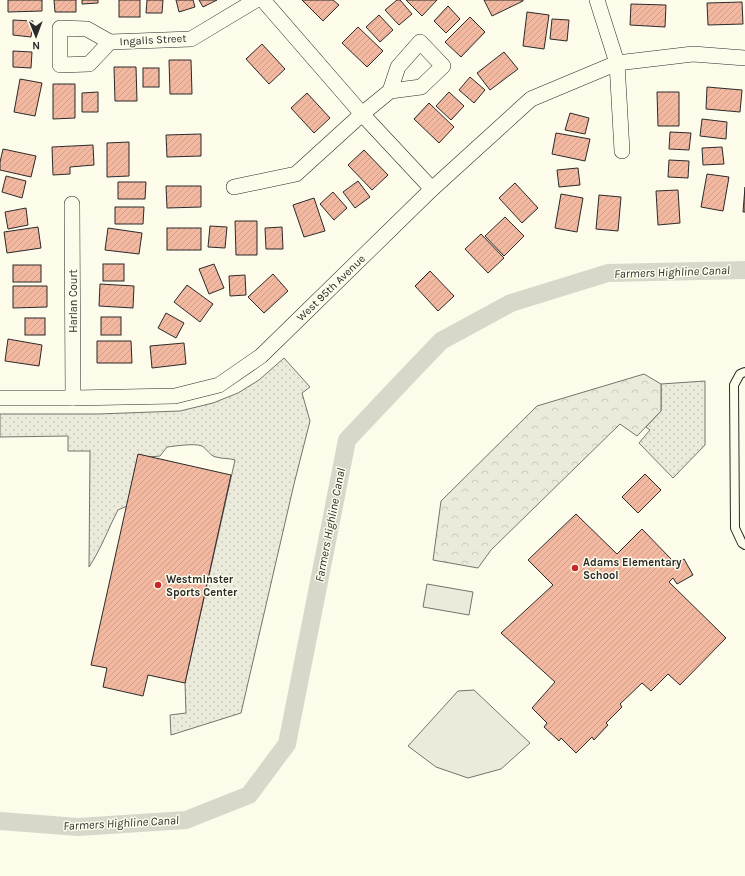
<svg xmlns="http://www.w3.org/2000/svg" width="745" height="876" viewBox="0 0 745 876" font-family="Karla,sans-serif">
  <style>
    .grass { fill: url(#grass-dots); stroke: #74746e }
    .park { fill: url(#park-crowns); stroke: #74746e }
    .garden { fill: #ecebdb; stroke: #74746e }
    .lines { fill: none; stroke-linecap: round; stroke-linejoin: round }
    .canal { stroke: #d8d7c9; stroke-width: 18 }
    .building { fill: url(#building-hatch); stroke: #2b2b2b }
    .lane-casing { stroke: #2b2b2b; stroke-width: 10 }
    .street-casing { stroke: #2b2b2b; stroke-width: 16 }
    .lane { stroke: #fdfbea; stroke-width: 8 }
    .street { stroke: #fdfbea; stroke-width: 15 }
    .poi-dot { fill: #c62828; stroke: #fdfbea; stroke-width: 1.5 }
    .labels { text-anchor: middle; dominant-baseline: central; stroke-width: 3; stroke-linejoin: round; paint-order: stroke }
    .street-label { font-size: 11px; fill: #2b2b2b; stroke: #fdfbea }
    .poi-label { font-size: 11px; font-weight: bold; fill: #2b2b2b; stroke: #fdfbea; text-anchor: start }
    .water-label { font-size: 12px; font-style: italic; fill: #2b2b2b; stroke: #fdfbea }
  </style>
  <defs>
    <pattern id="grass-dots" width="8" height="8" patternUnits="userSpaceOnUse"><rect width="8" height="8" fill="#ecebdb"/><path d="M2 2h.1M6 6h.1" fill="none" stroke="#cbcabc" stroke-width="1.8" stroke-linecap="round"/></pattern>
    <pattern id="park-crowns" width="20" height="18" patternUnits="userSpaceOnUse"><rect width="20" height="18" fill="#ecebdb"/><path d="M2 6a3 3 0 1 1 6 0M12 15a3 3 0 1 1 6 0" fill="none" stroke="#cbcabc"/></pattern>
    <pattern id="building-hatch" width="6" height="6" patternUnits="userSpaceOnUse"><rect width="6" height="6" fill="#f2b8a0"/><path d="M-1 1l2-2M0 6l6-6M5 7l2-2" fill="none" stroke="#d09e8a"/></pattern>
  </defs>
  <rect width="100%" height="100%" fill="#fdfbea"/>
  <!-- grass -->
  <g class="grass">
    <path d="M284,358L310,387L302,393L310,421L294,484L241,713L171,735L170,715L186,713L185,683L235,460C229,458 223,459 216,457C210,456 207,449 202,446C194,443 176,446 167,447L160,456L149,457L127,506L118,510C108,529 101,549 89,567L90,451H68V436L0,437V414H98L180,411L213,403L238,393L259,380Z"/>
    <path d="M705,381V445L673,478L639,443L650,430L646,427L661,411V384Z"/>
  </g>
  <!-- park -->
  <path class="park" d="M644,374L661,384V411L637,436L620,424L491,550L478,568L433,560L441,501L537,406Z"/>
  <!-- garden -->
  <g class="garden">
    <path d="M427,584L473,592L469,615L423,607Z"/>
    <path d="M474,690L530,743L501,769L468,778L436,767L408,746L458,691Z"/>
  </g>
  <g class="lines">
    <!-- canal -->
    <path class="canal" d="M0,821L78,827L186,820L249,795L287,744L347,440L397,387L441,341L511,303L608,273L745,270"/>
  </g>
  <!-- building -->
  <g class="building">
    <path d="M8,0H42V11L8,12Z"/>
    <path d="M54,0H76V12H55Z"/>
    <path d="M82,0H98V3L82,4Z"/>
    <rect x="119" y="0" width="21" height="17"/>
    <path d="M147,0H163L162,13H146Z"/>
    <path d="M176,0H193L195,7L179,12Z"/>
    <path d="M199,0H217L203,7Z"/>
    <path d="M302,0H333L339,5L323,21Z"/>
    <path d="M397,0H400L412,14L399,25L385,10Z"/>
    <path d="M406,0H437L422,16Z"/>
    <path d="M484,0H523V1L492,16Z"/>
    <path d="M742,2L743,24L708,25L707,3Z"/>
    <path d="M631,4L666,5L665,27L630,25Z"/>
    <path d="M448,6L460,19L446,33L434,21Z"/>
    <path d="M527,12L549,15L544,49L523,46Z"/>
    <path d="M379,15L393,30L380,42L366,27Z"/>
    <path d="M470,17L485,32L461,57L445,42Z"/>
    <path d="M552,19L569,20L567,41L550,39Z"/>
    <path d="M13,20L33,21L31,37L13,35Z"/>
    <path d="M358,27L383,51L367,67L342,43Z"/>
    <path d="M262,44L285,69L269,84L246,59Z"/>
    <path d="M13,51L32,52L31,68L13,67Z"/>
    <path d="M504,52L518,69L490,90L477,73Z"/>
    <path d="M169,60H191L192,94H170Z"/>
    <path d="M114,67H136L137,101H115Z"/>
    <rect x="143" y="68" width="16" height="19"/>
    <path d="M470,77L485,90L474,103L459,90Z"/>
    <path d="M20,79L42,83L35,116L14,112Z"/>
    <path d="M53,84H75V118L53,119Z"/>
    <path d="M707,87L742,90L740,112L706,109Z"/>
    <path d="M98,92V112H82V93Z"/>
    <path d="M449,92L464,106L451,120L436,106Z"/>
    <path d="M657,92H679V126H658Z"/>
    <path d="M307,93L330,118L314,133L291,108Z"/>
    <path d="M429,103L454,127L439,143L414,119Z"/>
    <path d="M570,113L589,118L585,134L565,130Z"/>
    <path d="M702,119L727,122L726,139L700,136Z"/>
    <path d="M670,132L691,133L689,150L669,149Z"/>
    <path d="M556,133L590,139L585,161L552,154Z"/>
    <path d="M201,134V156L167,157L166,135Z"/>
    <path d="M129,142V176L107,177V143Z"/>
    <path d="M93,145L94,165L70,167V174L53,175L52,147Z"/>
    <path d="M722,147L724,164L703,165L702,148Z"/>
    <path d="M3,149L36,156L31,177L0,170V162Z"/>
    <path d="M364,150L388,175L372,190L348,165Z"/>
    <path d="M669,160L689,161L688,178L668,177Z"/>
    <path d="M578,168L580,185L559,187L557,170Z"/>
    <path d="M707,174L729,177L723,211L701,207Z"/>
    <path d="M6,176L26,181L22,198L2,192Z"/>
    <path d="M358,181L370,197L355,208L343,192Z"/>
    <path d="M118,182H146L145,199H118Z"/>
    <path d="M515,183L538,208L522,223L499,198Z"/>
    <path d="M166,186H201V207L167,208Z"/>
    <path d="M745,187V212H743Z"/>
    <path d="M678,190L680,223L658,225L656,191Z"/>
    <path d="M333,192L347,208L334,220L320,204Z"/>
    <path d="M561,194L583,198L577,232L555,228Z"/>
    <path d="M599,195L621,197L618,231L596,229Z"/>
    <path d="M314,198L325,231L304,237L293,205Z"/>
    <path d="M115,207H144L143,224H115Z"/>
    <path d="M26,208L28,225L8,229L5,212Z"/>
    <path d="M505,217L524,236L504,256L485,236Z"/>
    <path d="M235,221H257V255H236Z"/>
    <path d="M210,226L227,227L225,248L208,247Z"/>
    <path d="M38,227L41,248L7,253L4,232Z"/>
    <path d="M282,227L283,249H266L265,228Z"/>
    <path d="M108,228L142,233L139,254L105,250Z"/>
    <rect x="167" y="228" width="34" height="22"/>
    <path d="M481,234L504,258L488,273L465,249Z"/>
    <rect x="103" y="264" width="21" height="17"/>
    <path d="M214,264L224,288L209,294L199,269Z"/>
    <rect x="13" y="265" width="28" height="17"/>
    <path d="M430,271L454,296L438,311L415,286Z"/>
    <path d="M273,274L288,291L264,313L248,297Z"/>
    <path d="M245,275L246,295L230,296L229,276Z"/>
    <path d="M100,284L134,286L133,308L99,306Z"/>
    <path d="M187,285L213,304L200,322L174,302Z"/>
    <path d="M13,286H47V307L13,308Z"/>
    <path d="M166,313L184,323L176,338L158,328Z"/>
    <rect x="101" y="317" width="20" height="18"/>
    <rect x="25" y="318" width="20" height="17"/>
    <path d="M8,339L42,345L39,366L5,361Z"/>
    <path d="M97,341H131L132,363H97Z"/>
    <path d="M184,343L186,364L152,368L150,346Z"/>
    <path d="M138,454L231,475L185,683L148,675L143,696L103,687L107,668L91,665Z"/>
    <path d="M645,474L661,490L638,513L622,497Z"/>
    <path d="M576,514L617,554L642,529L672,560L669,563L671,566L684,559L693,575L677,584L673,578L669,582L726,638L680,685L668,674L651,691L642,683L620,704L622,707L606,723L608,725L594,740L592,737L576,753L561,738L559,741L544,727L547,723L532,708L555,682L501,633L553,585L528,560Z"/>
  </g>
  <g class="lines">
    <!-- lane casing -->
    <g class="lane-casing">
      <path id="lane" d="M745,372L740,374L734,385L735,528L742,543L745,545"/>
    </g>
    <!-- street casing -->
    <g class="street-casing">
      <g id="street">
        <path d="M263,0L362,114L432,189"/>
        <path d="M597,0L617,63L622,151"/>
        <path d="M110,42L89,64L60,65V28L87,29L110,42L191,39L256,0"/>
        <path d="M234,187L296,174L362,114L390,91L421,87L443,66L420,42L398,67L390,91"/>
        <path d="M72,204L73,398"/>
        <path d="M0,398H73L175,396L219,385L261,356L432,189L531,99L617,63L693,54L745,58"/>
      </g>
    </g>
    <!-- lane -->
    <use href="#lane" class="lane"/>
    <!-- street -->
    <use href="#street" class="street"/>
  </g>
  <!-- markers -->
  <g class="poi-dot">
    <circle cx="575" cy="568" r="4"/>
    <circle cx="158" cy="585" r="4"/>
  </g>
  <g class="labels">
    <!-- street labels -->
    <g class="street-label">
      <text transform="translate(153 40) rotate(-3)">Ingalls Street</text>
      <text transform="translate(331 288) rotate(-44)">West 95th Avenue</text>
      <text transform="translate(73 301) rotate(-90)">Harlan Court</text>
    </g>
    <!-- poi labels -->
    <g class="poi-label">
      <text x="583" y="562">Adams Elementary<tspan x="583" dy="13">School</tspan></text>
      <text x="166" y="579">Westminster<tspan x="166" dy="13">Sports Center</tspan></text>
    </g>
    <!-- water labels -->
    <g class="water-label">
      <text transform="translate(672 272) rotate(-2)">Farmers Highline Canal</text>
      <text transform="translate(330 525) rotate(-79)">Farmers Highline Canal</text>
      <text transform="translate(121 823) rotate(-3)">Farmers Highline Canal</text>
    </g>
  </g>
  <!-- north arrow -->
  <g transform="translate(36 36) rotate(179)" stroke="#fdfbea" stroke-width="3" paint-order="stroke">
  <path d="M0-3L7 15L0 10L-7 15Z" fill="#2b2b2b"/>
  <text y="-6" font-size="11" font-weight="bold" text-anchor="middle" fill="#2b2b2b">N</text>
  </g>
</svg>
